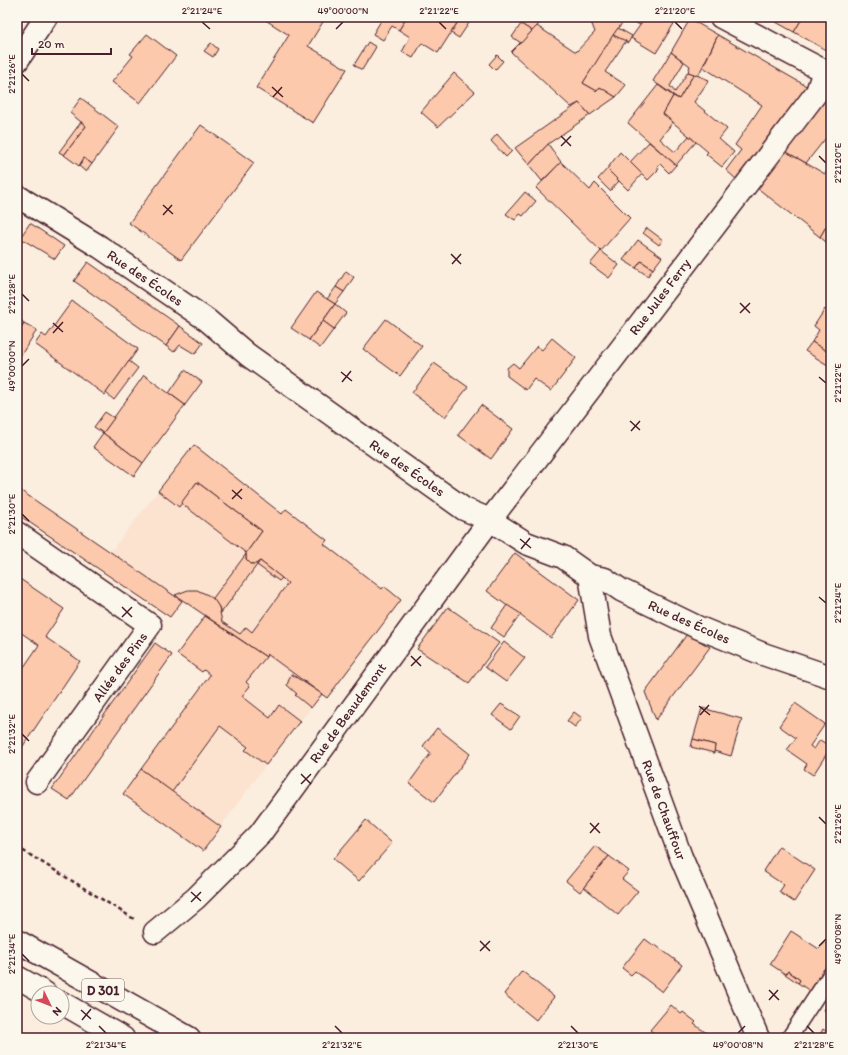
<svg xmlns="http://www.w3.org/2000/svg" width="848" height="1055" viewBox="0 0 848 1055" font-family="Itim,sans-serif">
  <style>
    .built { fill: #fbe3d0 }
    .building { fill: #fcc9ac; stroke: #4a1f2b }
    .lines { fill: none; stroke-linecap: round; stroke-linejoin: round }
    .service-casing { stroke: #4a1f2b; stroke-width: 18 }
    .minor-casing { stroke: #4a1f2b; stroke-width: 25 }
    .tertiary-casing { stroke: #4a1f2b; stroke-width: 25 }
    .trunk-casing { stroke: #4a1f2b; stroke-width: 25 }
    .path { stroke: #4a1f2b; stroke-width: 2.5; stroke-dasharray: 4 3; stroke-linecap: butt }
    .service { stroke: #fbf7ec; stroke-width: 15 }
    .minor { stroke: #fbf7ec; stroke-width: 22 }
    .tertiary { stroke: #fbf7ec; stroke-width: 22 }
    .trunk { stroke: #fbf7ec; stroke-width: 22 }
    .ticks { fill: none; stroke: #4a1f2b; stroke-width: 1.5 }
    .labels { text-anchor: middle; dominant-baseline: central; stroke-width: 3.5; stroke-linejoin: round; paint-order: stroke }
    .shield { fill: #fbf7ec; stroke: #7f6065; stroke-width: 1 }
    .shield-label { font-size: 13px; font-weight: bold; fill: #4a1f2b }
    .street-label { font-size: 14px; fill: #4a1f2b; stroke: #fbf7ec }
    .neatline { fill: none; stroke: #4a1f2b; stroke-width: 1.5 }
    .ticks-label { font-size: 10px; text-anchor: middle; fill: #4a1f2b }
  </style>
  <rect width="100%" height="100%" fill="#fbeedf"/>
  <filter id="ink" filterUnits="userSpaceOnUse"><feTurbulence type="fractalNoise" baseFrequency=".025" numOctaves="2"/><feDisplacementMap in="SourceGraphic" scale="8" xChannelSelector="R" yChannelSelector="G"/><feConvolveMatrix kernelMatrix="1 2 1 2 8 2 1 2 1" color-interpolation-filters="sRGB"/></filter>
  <g filter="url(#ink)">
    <!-- built -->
    <path class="built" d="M194,445L282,514L286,509L327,540L324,544L382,589L384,586L401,600L327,698L322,695L311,708L266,765L203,851L123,794L210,675L204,670L202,672L177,654L204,616L110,552Z"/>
    <!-- building -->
    <g class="building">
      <path d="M266,17H326L308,46L347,69L313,123L256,88L289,35L264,19Z"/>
      <path d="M378,17H407L399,30L392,26L383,40L373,34L382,19Z"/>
      <path d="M407,17H461L438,53L422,43L413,58L402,52L410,37L399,30Z"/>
      <path d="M461,17H473L459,38L451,33Z"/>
      <path d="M525,17H543L545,18L532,31L521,24Z"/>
      <path d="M589,17H612L622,23L583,83L597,91L600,87L616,97L590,115L579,103L571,107L511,52L537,26L576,52L595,32Z"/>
      <path d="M625,17H646L640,25Z"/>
      <path d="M646,17H678L656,53L631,38Z"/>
      <path d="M767,17H803L794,32Z"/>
      <path d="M803,17H823L831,21V53L794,32Z"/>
      <path d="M690,19L718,35L698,76L688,72L690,66L671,52Z"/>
      <path d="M521,24L532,31L521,43L512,37Z"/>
      <path d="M618,28L632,36L628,43L613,35Z"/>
      <path d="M147,34L176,56L140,103L112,82L133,56L130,54Z"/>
      <path d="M613,35L626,41L605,72L626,85L616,97L600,87L597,91L583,83Z"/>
      <path d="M718,35L808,87L737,180L726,170L741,150L735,145L762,105L703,67Z"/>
      <path d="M368,42L376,47L362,70L354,65Z"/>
      <path d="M211,43L218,49L213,57L204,51Z"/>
      <path d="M671,52L684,62L670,86L675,92L688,72L694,74L679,99L653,81Z"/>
      <path d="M497,55L503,61L495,70L489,64Z"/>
      <path d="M454,73L475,92L438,127L421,112Z"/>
      <path d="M694,74L709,80L694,102L727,129L719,139L734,152L722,167L706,154L708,152L663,114L673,96L679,99Z"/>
      <path d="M658,85L673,96L663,114L673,122L660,139L675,152L689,136L696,142L676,165L628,123Z"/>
      <path d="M827,93L831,95V133L829,134L806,163L783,150Z"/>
      <path d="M81,98L119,127L92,164L84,158L79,166L64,155L86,126L70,113Z"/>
      <path d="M579,103L590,115L548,144L529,165L515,148Z"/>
      <path d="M81,122L86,126L64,155L59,152Z"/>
      <path d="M201,125L254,163L181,260L129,223Z"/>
      <path d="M497,134L512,151L506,157L491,141Z"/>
      <path d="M649,142L676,165L669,173L660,164L657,166L659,169L648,180L630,162Z"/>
      <path d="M548,144L561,162L542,181L529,165Z"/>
      <path d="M783,150L825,174L826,172L831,176V218L820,237L756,187Z"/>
      <path d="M620,152L642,174L628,190L607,169Z"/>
      <path d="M84,158L92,164L86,172L79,166Z"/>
      <path d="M561,162L590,190L595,183L630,218L601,251L536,188Z"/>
      <path d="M607,169L619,181L610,191L598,179Z"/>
      <path d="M525,192L536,201L523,216L520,214L515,220L506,214Z"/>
      <path d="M30,223L64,246L55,259L20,238Z"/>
      <path d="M827,225L831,227V246L820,237Z"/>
      <path d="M647,228L663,240L659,245L643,233Z"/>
      <path d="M638,240L662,257L653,269L641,261L636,268L623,260Z"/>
      <path d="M601,251L619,265L609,278L590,264Z"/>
      <path d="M641,261L653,269L648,276L636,268Z"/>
      <path d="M88,262L180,326L166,346L74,281Z"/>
      <path d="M346,271L354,277L344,292L336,287Z"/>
      <path d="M336,287L344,292L335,304L327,299Z"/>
      <path d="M316,292L335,304L309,340L291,328Z"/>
      <path d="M72,301L138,349L105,395L35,344L42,334L46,337Z"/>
      <path d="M335,304L346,313L334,329L323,321Z"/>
      <path d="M17,308L21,310L17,315Z"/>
      <path d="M825,309L830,312L831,310V354L812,342L819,330L814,326Z"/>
      <path d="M17,318L20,319L18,323L22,326L24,323L37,330L17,361Z"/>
      <path d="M20,319L24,323L22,326L18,323Z"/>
      <path d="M386,319L422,346L400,376L363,349Z"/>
      <path d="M323,321L334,329L320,348L309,340Z"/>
      <path d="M180,326L203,343L195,354L180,345L174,352L166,346Z"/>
      <path d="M552,338L576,358L551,391L534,379L526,390L507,376V368L513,363L519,368L537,346L542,350Z"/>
      <path d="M812,342L831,354V367L805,351Z"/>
      <path d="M129,361L138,368L114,400L106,393Z"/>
      <path d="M434,363L468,387L445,417L412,393Z"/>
      <path d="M185,370L202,382L185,405L169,393Z"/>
      <path d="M144,375L185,405L143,463L103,433Z"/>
      <path d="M481,405L513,429L491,459L458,435Z"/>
      <path d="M105,412L114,418L103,433L94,427Z"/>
      <path d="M103,433L143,463L134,476L93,447Z"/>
      <path d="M194,445L282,514L286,509L327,540L324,544L382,589L384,586L401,600L327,698L267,654L266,657L175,595L188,590H197L208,595L216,601L219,607L222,622L240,634L246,627L252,632L288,583L260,561L256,564H251L248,562L246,559V553L262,531L197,482L179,507L158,491Z"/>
      <path d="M197,482L262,531L246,553L181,503Z"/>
      <path d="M17,488L182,601L170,617L17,514Z"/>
      <path d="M515,553L579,600L551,638L487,591Z"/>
      <path d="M246,554V559L251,564H256L260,561L221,613L219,607L213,598Z"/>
      <path d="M260,561L282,578L279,581L257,565Z"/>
      <path d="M17,577L64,609L45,637L80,661L19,752L17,750V677L39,645L17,630Z"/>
      <path d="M507,605L521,614L504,637L491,628Z"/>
      <path d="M448,607L499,643L469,683L417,649Z"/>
      <path d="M205,616L266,657L246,682L250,686L242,696L270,718L279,705L300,721L266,765L245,750L248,747L220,726L172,792L141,769L210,675L204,670L202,672L177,654Z"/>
      <path d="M687,634L710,647L656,720L645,692Z"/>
      <path d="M504,642L525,658L506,682L485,667Z"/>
      <path d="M155,643L172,655L69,800L52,789Z"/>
      <path d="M291,674L322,694L311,708L295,695L297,694L287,685Z"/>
      <path d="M795,703L825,724L810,746L814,749L820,740L831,747L813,775L804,769L807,764L787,750L796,738L779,726Z"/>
      <path d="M501,704L520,716L511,729L492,715Z"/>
      <path d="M702,708L742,719L731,756L714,751L715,745L693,739Z"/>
      <path d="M574,712L582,718L575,727L567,721Z"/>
      <path d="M437,728L470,754L434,802L409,783L431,753L423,746Z"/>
      <path d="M693,739L715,745L714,753L691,747Z"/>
      <path d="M141,769L221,827L203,851L123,794Z"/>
      <path d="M366,820L392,843L359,881L333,859Z"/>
      <path d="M595,846L609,856L580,892L566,881Z"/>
      <path d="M779,846L815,870L794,902L779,892L784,885L763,871Z"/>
      <path d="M609,856L629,871L622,879L638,891L618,915L584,887Z"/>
      <path d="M791,931L819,949L824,942L831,947V965L813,993L798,983L800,980L788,971L785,974L770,964Z"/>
      <path d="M645,939L653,945L654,944L682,965L662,992L635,971L631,975L622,968Z"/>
      <path d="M522,971L554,997L536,1020L504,994Z"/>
      <path d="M788,971L800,980L798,983L785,974Z"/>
      <path d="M831,1000V1015L824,1010Z"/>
      <path d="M671,1005L681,1014L683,1012L696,1022L694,1024L708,1034L704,1038H660L650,1030Z"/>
      <path d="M823,1029L831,1035V1038H818Z"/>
    </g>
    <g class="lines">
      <!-- service casing -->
      <g class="service-casing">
        <path id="service" d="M789,1038L831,974"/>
      </g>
      <!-- minor casing -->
      <g class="minor-casing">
        <g id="minor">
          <path d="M17,61L46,17"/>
          <path d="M17,196L100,247L207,320L248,355L464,509L490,520L526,543L563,557L590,576L605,579L621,590L697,627L763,654L831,677"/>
          <path d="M17,533L150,625L37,782"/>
          <path d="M590,576L600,636L681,857L758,1038"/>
          <path d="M155,932L196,898L260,834L490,520L817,92L824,71"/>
        </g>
      </g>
      <!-- tertiary casing -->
      <g class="tertiary-casing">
        <path id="tertiary" d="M721,17L824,71L831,73"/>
      </g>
      <!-- trunk casing -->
      <g class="trunk-casing">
        <g id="trunk">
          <path d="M17,941L189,1038"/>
          <path d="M17,977L45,993"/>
          <path d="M62,1003L123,1038"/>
        </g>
      </g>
      <!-- path -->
      <path class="path" d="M17,847L134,919"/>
      <!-- service -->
      <use href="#service" class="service"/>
      <!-- minor -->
      <use href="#minor" class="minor"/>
      <!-- tertiary -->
      <use href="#tertiary" class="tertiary"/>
      <!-- trunk -->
      <use href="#trunk" class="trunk"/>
    </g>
  </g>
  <!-- ticks -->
  <path class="ticks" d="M202,22L210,29M439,22L446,29M675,22L682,29M336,29L343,22M22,74L29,81M272,87L283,97M273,97L282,87M561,136L571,146M561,146L571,136M819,156L826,163M163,205L173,214M163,215L172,205M451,254L461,264M452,264L461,254M22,294L29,301M740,303L750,313M740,313L750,303M53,323L63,332M53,333L63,322M22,366L29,359M341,372L352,381M819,377L826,383M342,382L351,371M630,421L640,430M631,431L640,421M232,490L242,499M232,499L242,489M22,514L29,521M520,539L531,548M521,549L530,538M819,597L826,603M122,607L132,617M122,617L132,607M411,656L421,666M411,666L421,656M699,706L710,715M700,715L709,705M22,734L29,741M301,774L311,784M301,784L311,774M819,817L826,824M590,823L600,833M590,833L599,823M191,892L201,901M191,902L201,892M480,941L490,951M819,946L826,939M480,951L490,941M22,954L29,961M769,990L779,1000M769,1000L778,990M81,1010L91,1019M82,1020L91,1009M99,1026L106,1033M335,1026L342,1033M571,1026L578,1033M807,1026L814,1033M738,1033L745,1026"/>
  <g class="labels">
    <!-- shield labels -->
    <rect class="shield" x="82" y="979" width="42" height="22" rx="3"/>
    <g class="shield-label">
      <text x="103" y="990">D 301</text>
    </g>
    <!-- street labels -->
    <g class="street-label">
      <text transform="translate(145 278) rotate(34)">Rue des Écoles</text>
      <text transform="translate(660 297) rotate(-53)">Rue Jules Ferry</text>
      <text transform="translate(407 468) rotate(35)">Rue des Écoles</text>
      <text transform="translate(689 622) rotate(24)">Rue des Écoles</text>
      <text transform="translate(120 667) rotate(-54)">Allée des Pins</text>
      <text transform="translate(348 713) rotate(-54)">Rue de Beaudemont</text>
      <text transform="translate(664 810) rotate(70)">Rue de Chauffour</text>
    </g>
  </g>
  <!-- margin -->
  <rect width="848" height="1055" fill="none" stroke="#fbf7ec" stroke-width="44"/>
  <!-- north arrow -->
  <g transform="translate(50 1005) rotate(133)"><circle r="19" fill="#fbf7ec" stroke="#b4a19f"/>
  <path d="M0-3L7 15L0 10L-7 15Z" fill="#d1495b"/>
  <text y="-6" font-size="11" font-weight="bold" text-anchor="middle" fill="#4a1f2b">N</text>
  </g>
  <!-- scale -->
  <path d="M32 48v6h79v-6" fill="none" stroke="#4a1f2b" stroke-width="2"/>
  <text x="38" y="48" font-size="12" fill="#4a1f2b" stroke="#fbf7ec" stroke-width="3" paint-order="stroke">20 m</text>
  <rect x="22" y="22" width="804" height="1011" class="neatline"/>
  <g class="ticks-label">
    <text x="202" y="14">2°21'24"E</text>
    <text x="343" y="14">49°00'00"N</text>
    <text x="439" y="14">2°21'22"E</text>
    <text x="675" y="14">2°21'20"E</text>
    <text transform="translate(11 74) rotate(-90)" y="4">2°21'26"E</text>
    <text transform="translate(837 163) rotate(-90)" y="4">2°21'20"E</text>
    <text transform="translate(11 294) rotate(-90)" y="4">2°21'28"E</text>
    <text transform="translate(11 366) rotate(-90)" y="4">49°00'00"N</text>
    <text transform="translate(837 383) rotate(-90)" y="4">2°21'22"E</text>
    <text transform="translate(11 514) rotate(-90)" y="4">2°21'30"E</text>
    <text transform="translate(837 603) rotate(-90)" y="4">2°21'24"E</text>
    <text transform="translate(11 734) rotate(-90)" y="4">2°21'32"E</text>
    <text transform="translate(837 824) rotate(-90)" y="4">2°21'26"E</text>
    <text transform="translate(837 939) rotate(-90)" y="4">49°00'08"N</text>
    <text transform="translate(11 954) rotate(-90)" y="4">2°21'34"E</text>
    <text x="106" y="1048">2°21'34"E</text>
    <text x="342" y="1048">2°21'32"E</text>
    <text x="578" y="1048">2°21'30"E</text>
    <text x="738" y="1048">49°00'08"N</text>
    <text x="814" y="1048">2°21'28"E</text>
  </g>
</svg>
